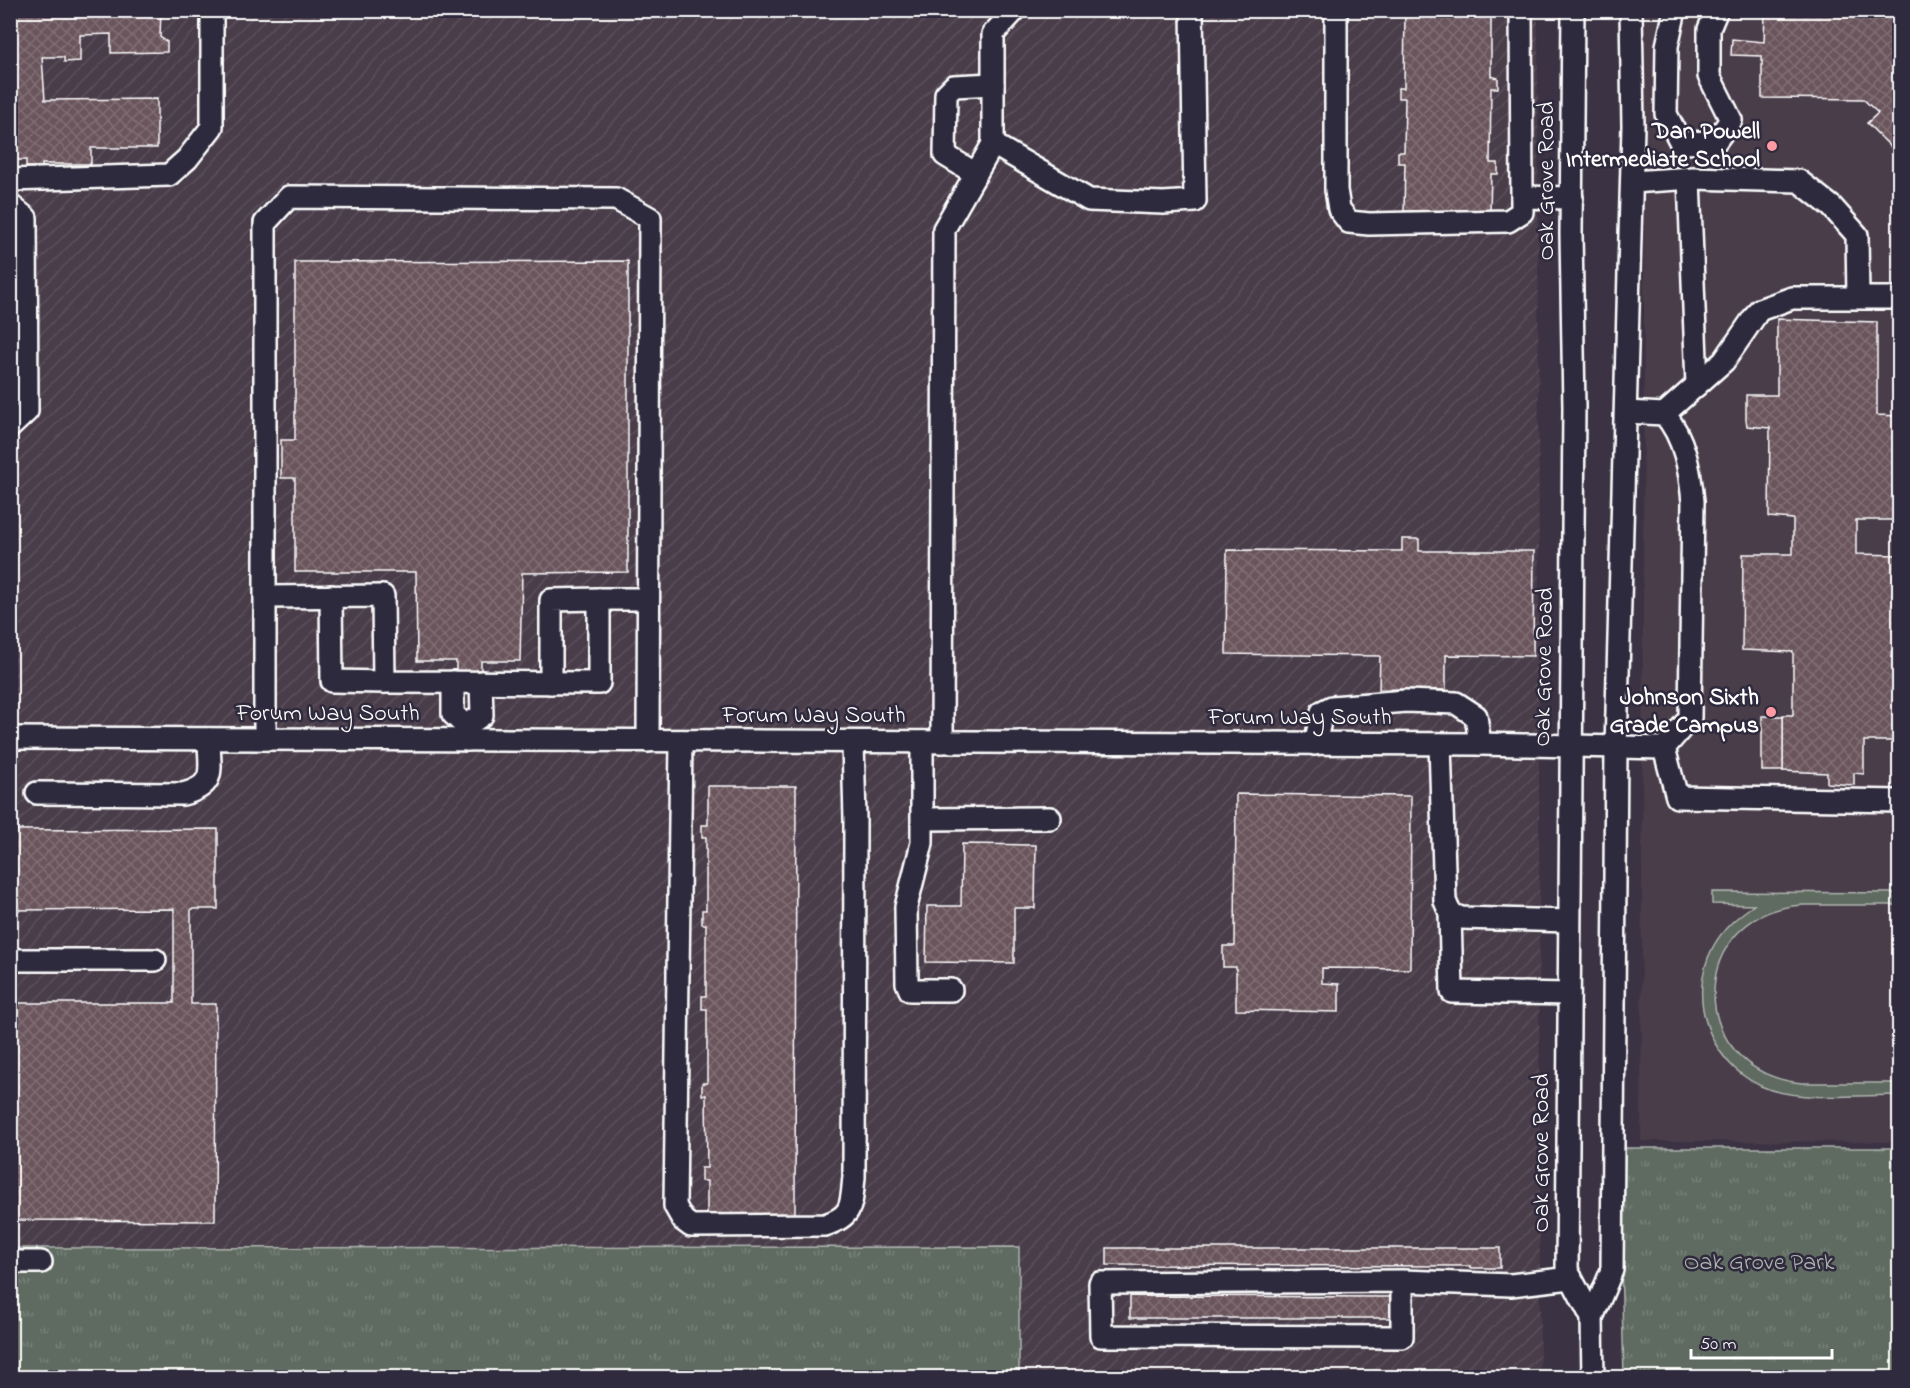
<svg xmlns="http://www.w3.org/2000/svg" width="1910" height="1388" viewBox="0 0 1910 1388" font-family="'Indie Flower',sans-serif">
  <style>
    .built { fill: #493c4a }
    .industrial { fill: url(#industrial-furrows) }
    .grass { fill: url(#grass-tufts); stroke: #afb5b0; stroke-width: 1.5 }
    .pitch { fill: #5f6b61; stroke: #afb5b0; stroke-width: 1.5 }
    .building { fill: url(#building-cross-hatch); stroke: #fff; stroke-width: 1.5 }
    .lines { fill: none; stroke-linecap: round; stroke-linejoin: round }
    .minor-casing { stroke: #fff; stroke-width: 26 }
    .minor { stroke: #2f2a3d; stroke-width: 21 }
    .poi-dot { fill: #ff9aa2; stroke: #2f2a3d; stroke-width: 2 }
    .labels { text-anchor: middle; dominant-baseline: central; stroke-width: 5; stroke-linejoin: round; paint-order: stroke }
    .poi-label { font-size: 24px; font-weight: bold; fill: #fff; stroke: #2f2a3d; text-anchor: end }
    .street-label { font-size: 24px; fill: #fff; stroke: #2f2a3d }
    .park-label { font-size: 24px; fill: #afb5b0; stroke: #2f2a3d }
  </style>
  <defs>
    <pattern id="industrial-furrows" width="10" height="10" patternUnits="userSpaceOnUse" patternTransform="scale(1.5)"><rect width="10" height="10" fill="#493c4a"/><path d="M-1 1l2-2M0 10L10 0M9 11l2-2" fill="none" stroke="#5b505c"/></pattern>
    <pattern id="grass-tufts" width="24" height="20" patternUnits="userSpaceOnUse" patternTransform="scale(1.5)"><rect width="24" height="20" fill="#5f6b61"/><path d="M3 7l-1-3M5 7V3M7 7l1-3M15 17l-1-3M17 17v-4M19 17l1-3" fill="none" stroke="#778179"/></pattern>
    <pattern id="building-cross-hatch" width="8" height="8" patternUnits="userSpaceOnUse" patternTransform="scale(1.5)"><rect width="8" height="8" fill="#6b545c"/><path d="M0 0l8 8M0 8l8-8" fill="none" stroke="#816e74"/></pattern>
  </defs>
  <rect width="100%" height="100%" fill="#3b3243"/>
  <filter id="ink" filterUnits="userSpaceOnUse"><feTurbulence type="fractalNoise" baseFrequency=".0167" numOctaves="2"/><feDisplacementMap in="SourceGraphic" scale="12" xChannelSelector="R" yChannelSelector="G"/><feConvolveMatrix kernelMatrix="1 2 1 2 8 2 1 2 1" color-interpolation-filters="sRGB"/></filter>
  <g filter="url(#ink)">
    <!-- built -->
    <path class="built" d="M1645,11H1899V1142L1641,1141Z"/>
    <!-- industrial -->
    <path class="industrial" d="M10,11H1538L1540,1377H1019V1247L11,1248Z"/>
    <!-- grass -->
    <g class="grass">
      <path d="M1618,1148H1899V1377H1624Z"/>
      <path d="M1019,1247V1377H11L10,1248Z"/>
    </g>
    <!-- pitch -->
    <path class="pitch" d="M1712,892L1899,893V905H1803C1685,912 1684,1072 1802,1083H1899V1095C1861,1095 1807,1101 1771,1090C1713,1071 1684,1001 1713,947C1723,928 1738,916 1754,905L1712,904Z"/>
    <!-- building -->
    <g class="building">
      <path d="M10,10H161L160,37L167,42V52L111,53V34L80,35V61L64,62V57H42L45,100L157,99V148H91V164H42V167H26V160H10Z"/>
      <path d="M1405,10H1491V76L1498,78V88H1491L1490,163H1498V174H1491L1490,212L1404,211L1405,163H1398V152H1404L1405,98H1398V88H1404Z"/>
      <path d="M1765,10H1900V156L1867,123L1878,113L1863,99L1762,98V56L1731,55L1732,39L1764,42Z"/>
      <path d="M628,261V572L522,573L520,661H481V673H456V661H417L416,572H295V478H281V440H295V262Z"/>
      <path d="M1777,319L1877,322V415L1898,416L1897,520H1856V554L1899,555L1900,514V741H1864V774L1854,773V785L1827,783V773L1783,771V715H1793V652L1742,650L1743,554H1793V519L1769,517L1770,428L1747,426L1746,420V395H1777Z"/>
      <path d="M1899,349H1900V402H1897Z"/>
      <path d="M1402,539H1419V551H1534L1533,656L1446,655V690H1444L1379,689L1380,656L1226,654L1227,550L1402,551Z"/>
      <rect x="1762" y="716" width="21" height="55"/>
      <path d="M10,784H14V830L218,829V909H191V1004H216L215,1221L10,1220V1003H174V909L10,910Z"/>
      <path d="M708,786H796L795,1219H707V1181H701V1168H707L706,1095H702V1083H707V1009H702V996H706V924H702V910H706V837H702V825H708Z"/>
      <path d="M1236,794L1411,796L1410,969L1322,968V983L1339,984V1012L1236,1010V967H1223V946H1235Z"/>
      <path d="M962,844L1036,845L1035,908H1014V963L926,962L927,906H961Z"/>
      <path d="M1107,1248H1500V1268H1470V1266L1107,1265Z"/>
      <path d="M1130,1296L1392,1297V1318H1130Z"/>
    </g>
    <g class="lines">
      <!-- minor casing -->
      <g class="minor-casing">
        <g id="minor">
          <path d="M1336,10V190L1339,209L1349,222L1369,224L1508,221L1522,212V197L1572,198"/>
          <path d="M1521,10L1522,197"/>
          <path d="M1573,10L1571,234L1574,407L1567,1270L1592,1318"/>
          <path d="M1675,10L1667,46L1666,114L1681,143L1715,142L1731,120L1709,76V29L1717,10"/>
          <path d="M993,144L1089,200L1163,203L1195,201L1192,10"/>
          <path d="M976,174L945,155L946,94L954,86L993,84"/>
          <path d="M1689,179L1697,385"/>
          <path d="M10,180L169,175L187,159L212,127V10"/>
          <path d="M1632,182L1693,178L1799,181L1832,207L1857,235L1858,297"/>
          <path d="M10,205L26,218L27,411L10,427"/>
          <path d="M1664,414L1724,361L1759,310L1792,298H1900"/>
          <path d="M331,596L332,681L384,682"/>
          <path d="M265,597L383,596L384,682L599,683V599H648"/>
          <path d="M453,682V714L466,726L467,740"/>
          <path d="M551,683V600L599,599"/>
          <path d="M466,726L482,715L481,682"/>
          <path d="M10,738L1480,744L1664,748L1690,718L1693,501C1690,472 1685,437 1664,414L1626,412"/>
          <path d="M265,739V223L289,197L616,199L650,218L648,741"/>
          <path d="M681,741L675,1206L683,1220L691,1226L825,1225C854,1216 851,1204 854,1177L855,820L853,742"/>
          <path d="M922,742V843L906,907L907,983L910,990H951"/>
          <path d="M942,742L944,229L993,144V34L1015,10"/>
          <path d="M1315,744L1322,712L1332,707L1406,701L1456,703L1476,716L1480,744"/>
          <path d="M1440,744L1445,901L1450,913L1461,918L1569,921"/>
          <path d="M1664,748L1677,797L1900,801"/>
          <path d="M37,793L183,794C218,785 209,769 209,739"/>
          <path d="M923,819L1050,818"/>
          <path d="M1450,913L1452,992L1569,994"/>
          <path d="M10,960H155"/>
          <path d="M10,1262H41"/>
          <path d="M1402,1281V1337L1101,1336L1100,1283L1402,1281L1511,1285L1571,1278"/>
          <path d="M1593,1378L1592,1318L1612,1270L1616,747L1633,126L1631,10"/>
        </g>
      </g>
      <!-- minor -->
      <use href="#minor" class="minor"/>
    </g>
  </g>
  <!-- markers -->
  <g class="poi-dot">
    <circle cx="1772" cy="146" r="6"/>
    <circle cx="1771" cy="712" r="6"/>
  </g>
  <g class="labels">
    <!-- poi labels -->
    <g class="poi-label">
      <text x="1760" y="132">Dan Powell<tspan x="1760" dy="28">Intermediate School</tspan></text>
      <text x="1759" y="698">Johnson Sixth<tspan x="1759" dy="28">Grade Campus</tspan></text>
    </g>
    <!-- street labels -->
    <g class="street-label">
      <text transform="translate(1547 181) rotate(-90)">Oak Grove Road</text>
      <text transform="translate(1545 667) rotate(-89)">Oak Grove Road</text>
      <text x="328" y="714">Forum Way South</text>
      <text x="814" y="716">Forum Way South</text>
      <text x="1300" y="718">Forum Way South</text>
      <text transform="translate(1542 1153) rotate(-90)">Oak Grove Road</text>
    </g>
    <!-- park labels -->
    <g class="park-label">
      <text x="1759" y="1263">Oak Grove Park</text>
    </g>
  </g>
  <!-- margin -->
  <rect width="1910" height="1388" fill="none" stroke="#2f2a3d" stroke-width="36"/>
  <rect x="18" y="18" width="1874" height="1352" fill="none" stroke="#fff" stroke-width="2" filter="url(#ink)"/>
  <!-- scale -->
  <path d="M1691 1349v9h141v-9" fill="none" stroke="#ffffff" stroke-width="3"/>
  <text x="1700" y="1349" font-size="18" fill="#ffffff" stroke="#2f2a3d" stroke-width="4.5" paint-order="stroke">50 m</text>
</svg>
